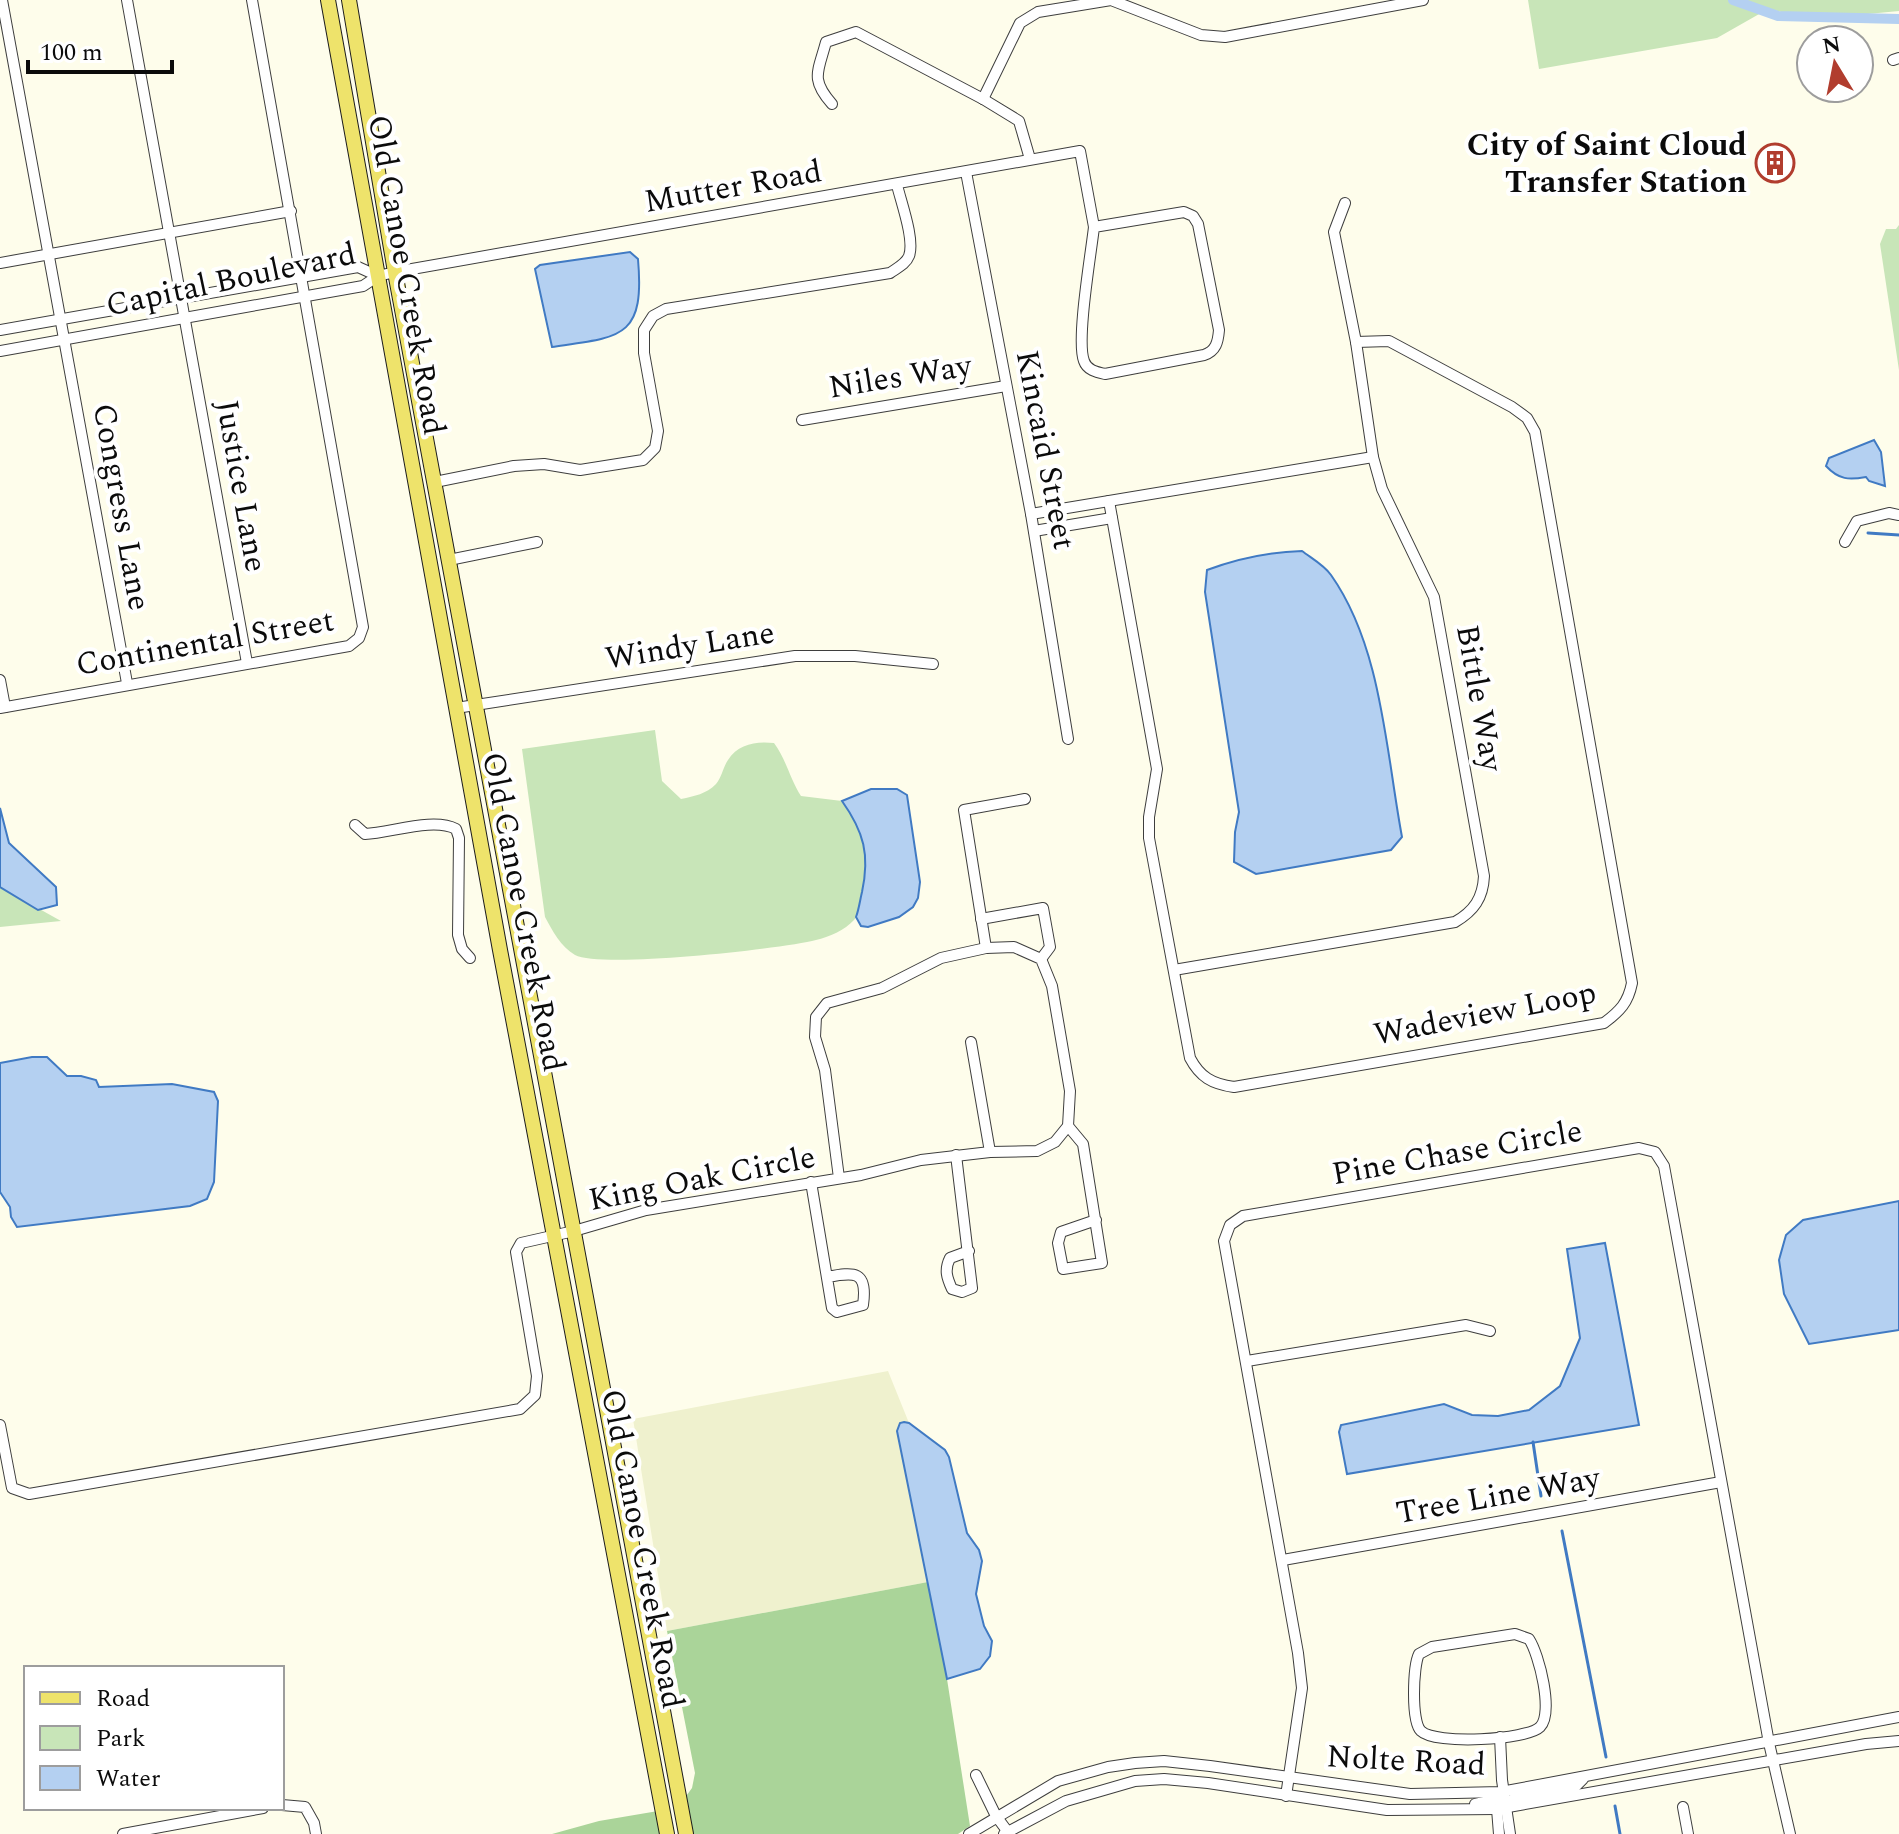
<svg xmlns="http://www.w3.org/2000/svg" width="1899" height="1834" viewBox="0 0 1899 1834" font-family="Spectral,serif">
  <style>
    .farmland { fill: #eff1ce }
    .green { fill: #c8e5b8 }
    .forest { fill: #aad499 }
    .water { fill: #b4d0f1; stroke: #407ac3; stroke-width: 2 }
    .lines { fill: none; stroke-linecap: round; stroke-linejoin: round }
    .stream { stroke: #407ac3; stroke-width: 3 }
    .canal { stroke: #b4d0f1; stroke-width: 10 }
    .minor-casing { stroke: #3e3e3e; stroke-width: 12 }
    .major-casing { stroke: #1c1c1c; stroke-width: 16 }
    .minor { stroke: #fff; stroke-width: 10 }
    .major { stroke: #eee36b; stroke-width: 14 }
    .labels { text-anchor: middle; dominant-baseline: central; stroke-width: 8; stroke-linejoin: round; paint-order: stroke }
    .poi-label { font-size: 32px; font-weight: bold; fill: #0b0b0b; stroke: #fff; text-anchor: end }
    .street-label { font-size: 32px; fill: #0b0b0b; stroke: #fff }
  </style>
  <rect width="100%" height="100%" fill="#fefdeb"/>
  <!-- farmland -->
  <path class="farmland" d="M888,1371L909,1423L904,1422L897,1431L928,1582L667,1631L633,1419Z"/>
  <!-- green -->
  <g class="green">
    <path d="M1528,0H1899V11L1815,19L1768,9L1717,38L1539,69Z"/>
    <path d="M1899,225V370L1880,244L1886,229H1896Z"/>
    <path d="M655,730L662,781L681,799C695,796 706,794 716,784C722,777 723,767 728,760C738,744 756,741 774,743C786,759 790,779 801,796L842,801C857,822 870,847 867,874C865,882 862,890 860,898C859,905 860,914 854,920C845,930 829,937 816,940C781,949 602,969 575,955C561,947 552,930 545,917L522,749Z"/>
    <path d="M0,887L61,921L0,927Z"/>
  </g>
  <!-- forest -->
  <g class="forest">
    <path d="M928,1582L947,1679L970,1826L958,1834H691L684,1799L692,1788L695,1773L667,1631Z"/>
    <path d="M658,1811L662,1834H552L599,1821Z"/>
  </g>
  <!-- water -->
  <g class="water">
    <path d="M630,252L638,259C645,339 621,337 552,347L535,269L540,265Z"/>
    <path d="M1874,440L1881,452L1885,486L1869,481L1866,477C1849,480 1839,480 1826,466L1829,458Z"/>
    <path d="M1302,551C1311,558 1324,565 1331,575C1382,647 1386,752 1402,837L1391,850L1256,874L1234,862L1235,832L1239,812L1205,592L1207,570C1239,558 1268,552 1302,551Z"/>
    <path d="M871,789H897L907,795L920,882L918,898L913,907L899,917L868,927L861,926L856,917C859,909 860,900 862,892C870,855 864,832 842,801Z"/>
    <path d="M0,808L9,843L56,887L57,905L38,910L0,887Z"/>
    <path d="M32,1057H47L67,1076H81L96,1080L99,1087L172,1084L214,1092L218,1101L214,1182L207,1199L190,1206L17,1227L11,1217L10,1207L0,1192V1063Z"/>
    <path d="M1899,1201V1330L1809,1344L1784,1294L1779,1260L1786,1235L1803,1220Z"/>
    <path d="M1605,1243L1639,1425L1347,1474L1339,1432L1341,1425L1444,1404L1472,1415L1498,1416L1529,1410L1560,1386L1580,1338L1567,1249Z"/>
    <path d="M904,1422L909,1423L945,1450L949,1457L967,1533L979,1550L982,1561L976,1594L984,1626L992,1641L990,1656L980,1669L947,1679L897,1431L900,1423Z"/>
  </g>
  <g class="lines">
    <!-- stream -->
    <g class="stream">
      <path d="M1868,533L1899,535"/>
      <path d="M1533,1442L1541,1496"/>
      <path d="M1562,1531L1606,1757"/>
      <path d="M1615,1806L1620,1834"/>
    </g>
    <!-- canal -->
    <path class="canal" d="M1733,0L1778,16L1899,19"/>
    <!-- minor casing -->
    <g class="minor-casing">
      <g id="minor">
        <path d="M2,0L127,683"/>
        <path d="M127,0L247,663"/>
        <path d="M1893,60L1899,58"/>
        <path d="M983,99L1020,23L1038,12L1111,0L1201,35L1225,37L1423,0"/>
        <path d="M832,104C810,79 818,72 826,42L856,32L983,99L1019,121L1030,159"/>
        <path d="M966,172L1031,514L1068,739"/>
        <path d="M1184,212L1193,216L1198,224L1219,330C1218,342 1216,351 1204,355L1105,374C1096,372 1087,370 1084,361C1076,340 1091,254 1094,227Z"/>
        <path d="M0,263L291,211"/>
        <path d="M0,330L358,267L378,276"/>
        <path d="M0,351L363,286L378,276L395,272L1080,151L1094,227"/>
        <path d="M802,420L1006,386"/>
        <path d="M435,482L514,466L544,464L580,470L643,460L655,448L658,431L644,353V330L653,316L666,309L890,273C897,268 906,264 909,256C915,240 901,202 897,185"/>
        <path d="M1109,501L1157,769L1149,817V838L1190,1058C1200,1077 1212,1084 1234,1087L1604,1023C1620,1011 1628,1003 1632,983L1535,432L1527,418L1512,407L1389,341L1356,342"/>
        <path d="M1031,514L1373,457"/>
        <path d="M1034,531L1112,518"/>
        <path d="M1845,542L1857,521L1889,513L1899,515"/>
        <path d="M449,560L537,542"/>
        <path d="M0,680L5,707"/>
        <path d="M0,708L349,646L359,638L363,627L252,0"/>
        <path d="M456,708L795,656H855L933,664"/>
        <path d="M355,825L365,834C391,833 433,817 456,829L459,838L458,935L462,949L470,958"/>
        <path d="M981,919L1043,908L1050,947L1041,959"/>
        <path d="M986,948L964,810L1025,799"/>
        <path d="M1174,970L1455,922C1474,911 1483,898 1484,876L1434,597L1382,489L1373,457L1356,342L1334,232L1345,203"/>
        <path d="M971,1042L990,1152"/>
        <path d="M1068,1126L1083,1144L1102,1263L1063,1269L1058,1243L1061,1232L1096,1220"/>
        <path d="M956,1155L972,1288L962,1292L952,1289C947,1278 944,1270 950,1258L969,1251"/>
        <path d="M811,1182L832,1308L837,1312L863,1305C868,1270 854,1272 827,1277"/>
        <path d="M1247,1361L1466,1325L1490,1331"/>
        <path d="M0,1425L12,1488L29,1494L520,1409L535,1395L537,1376L516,1252L521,1243L574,1231L646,1210L861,1175L921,1160L990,1152L1037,1151L1055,1142L1068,1126L1070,1091L1052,986L1041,959L1014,947L986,948L941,958L882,988L827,1003L816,1017L815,1037L825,1070L839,1178"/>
        <path d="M1283,1560L1721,1482"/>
        <path d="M1515,1634L1529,1639C1539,1654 1554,1713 1540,1727C1527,1740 1435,1745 1421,1731C1411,1722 1413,1666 1419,1654L1432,1647Z"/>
        <path d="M1500,1737L1502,1780L1510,1834"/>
        <path d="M976,1775L996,1816L1008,1832"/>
        <path d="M1286,1796L1302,1688L1298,1653L1224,1241L1230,1225L1243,1216L1639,1148L1655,1152L1664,1166L1769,1743L1790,1834"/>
        <path d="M1475,1804L1503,1798L1504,1792"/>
        <path d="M282,1805L305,1807L314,1823L316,1834"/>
        <path d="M1683,1807L1688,1834"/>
        <path d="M123,1834L263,1808"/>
        <path d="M969,1834L1058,1781L1108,1767L1135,1763L1164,1761L1210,1766L1410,1794L1501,1792L1899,1717"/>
        <path d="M1004,1834L1066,1801L1135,1781L1164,1779L1208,1783L1387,1810L1497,1809L1866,1744L1899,1741"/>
        <path d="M1499,1834L1497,1809L1515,1798L1575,1787L1583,1779"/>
      </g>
    </g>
    <!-- major casing -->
    <g class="major-casing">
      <g id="major">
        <path d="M328,0L500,950L667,1834"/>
        <path d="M349,0L395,272L686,1834"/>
      </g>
    </g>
    <!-- minor -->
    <use href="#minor" class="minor"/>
    <!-- major -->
    <use href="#major" class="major"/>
  </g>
  <!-- icons -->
  <defs>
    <g id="building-ring" transform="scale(2)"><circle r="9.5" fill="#fff" stroke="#b13d2e" stroke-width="1.5"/><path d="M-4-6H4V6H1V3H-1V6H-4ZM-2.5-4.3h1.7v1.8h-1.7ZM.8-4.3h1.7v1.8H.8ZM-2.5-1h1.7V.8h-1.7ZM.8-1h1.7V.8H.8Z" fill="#b13d2e"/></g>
  </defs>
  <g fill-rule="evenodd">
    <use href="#building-ring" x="1775" y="163"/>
  </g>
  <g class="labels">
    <!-- poi labels -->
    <g class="poi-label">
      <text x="1747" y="145">City of Saint Cloud<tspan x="1747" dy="37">Transfer Station</tspan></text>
    </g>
    <!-- street labels -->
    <g class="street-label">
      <text transform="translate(733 187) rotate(-10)">Mutter Road</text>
      <text transform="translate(406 275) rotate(80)">Old Canoe Creek Road</text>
      <text transform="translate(231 280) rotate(-12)">Capital Boulevard</text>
      <text transform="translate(900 377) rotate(-9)">Niles Way</text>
      <text transform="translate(1045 450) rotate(79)">Kincaid Street</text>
      <text transform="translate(241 486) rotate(80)">Justice Lane</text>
      <text transform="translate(121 507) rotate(80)">Congress Lane</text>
      <text transform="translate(205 643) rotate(-10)">Continental Street</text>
      <text transform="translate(690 646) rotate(-9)">Windy Lane</text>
      <text transform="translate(1479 698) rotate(80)">Bittle Way</text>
      <text transform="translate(523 912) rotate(79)">Old Canoe Creek Road</text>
      <text transform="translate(1485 1014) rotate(-11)">Wadeview Loop</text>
      <text transform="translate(1457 1153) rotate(-10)">Pine Chase Circle</text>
      <text transform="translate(702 1179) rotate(-11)">King Oak Circle</text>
      <text transform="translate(1498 1496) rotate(-10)">Tree Line Way</text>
      <text transform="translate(642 1549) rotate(79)">Old Canoe Creek Road</text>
      <text transform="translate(1406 1761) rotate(3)">Nolte Road</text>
    </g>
  </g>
  <!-- legend -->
  <rect x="24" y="1666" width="260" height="144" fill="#ffffff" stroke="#9d9d9d" stroke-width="2"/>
  <rect x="40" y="1692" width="40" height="12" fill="#eee36b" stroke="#9d9d9d" stroke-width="2"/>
  <text x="96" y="1706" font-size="24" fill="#0b0b0b">Road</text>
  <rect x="40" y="1726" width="40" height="24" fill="#c8e5b8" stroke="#9d9d9d" stroke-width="2"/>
  <text x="96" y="1746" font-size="24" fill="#0b0b0b">Park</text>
  <rect x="40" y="1766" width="40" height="24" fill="#b4d0f1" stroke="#9d9d9d" stroke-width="2"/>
  <text x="96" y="1786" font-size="24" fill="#0b0b0b">Water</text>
  <!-- north arrow -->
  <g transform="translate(1835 64) rotate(350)"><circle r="38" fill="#ffffff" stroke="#9d9d9d" stroke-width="2"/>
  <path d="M0-6L14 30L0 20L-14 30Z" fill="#b13d2e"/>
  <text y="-12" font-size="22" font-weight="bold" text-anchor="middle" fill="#0b0b0b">N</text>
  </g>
  <!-- scale -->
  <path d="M28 60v12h144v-12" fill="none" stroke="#0b0b0b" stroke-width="4"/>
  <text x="40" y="60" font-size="24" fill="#0b0b0b" stroke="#ffffff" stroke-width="6" paint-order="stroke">100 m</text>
</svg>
